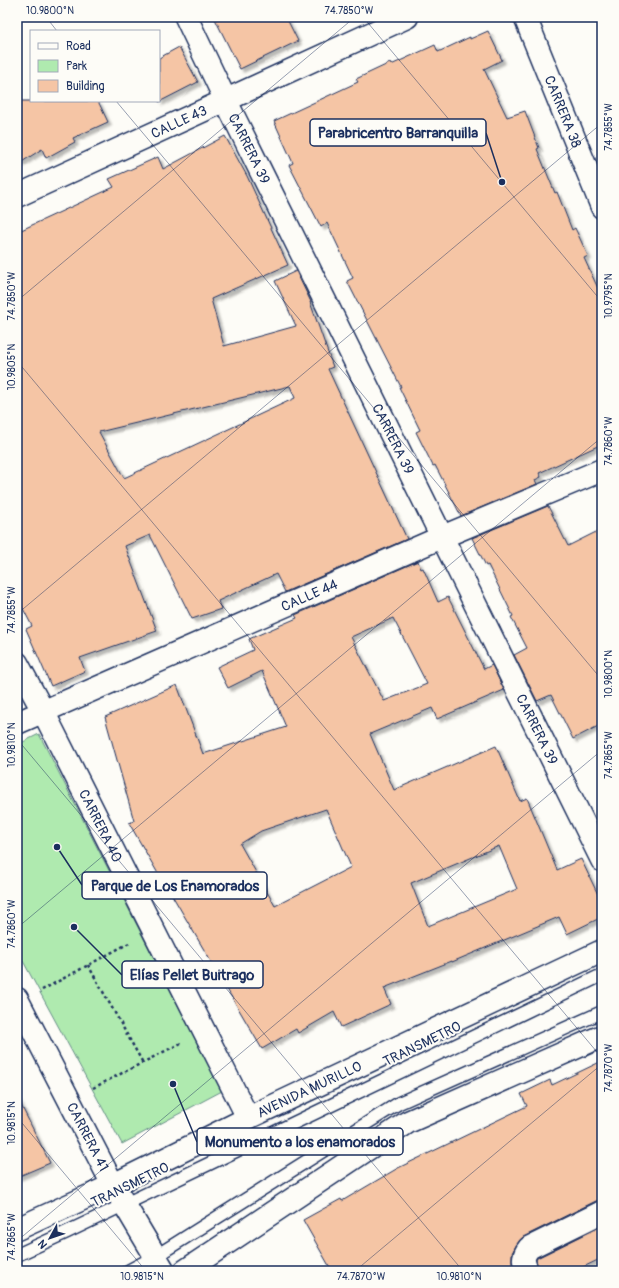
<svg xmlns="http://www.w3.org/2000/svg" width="619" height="1288" viewBox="0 0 619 1288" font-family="Pangolin,sans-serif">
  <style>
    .green { fill: #afeaaf; stroke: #658c86 }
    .building { fill: #f5c5a5; stroke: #1b2f5e; fill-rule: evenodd; filter: url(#shadow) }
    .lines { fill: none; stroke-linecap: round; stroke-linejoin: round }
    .service-casing { stroke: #1b2f5e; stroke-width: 15 }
    .minor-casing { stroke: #1b2f5e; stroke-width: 25 }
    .tertiary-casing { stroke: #1b2f5e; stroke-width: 25 }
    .secondary-casing { stroke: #1b2f5e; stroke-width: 25 }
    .primary-casing { stroke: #1b2f5e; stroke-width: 25 }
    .path { stroke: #1b2f5e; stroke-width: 2.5; stroke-dasharray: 3 3; stroke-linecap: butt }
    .service { stroke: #fdfcf7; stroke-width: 12 }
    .minor { stroke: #fdfcf7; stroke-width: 22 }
    .tertiary { stroke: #fdfcf7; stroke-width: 22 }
    .secondary { stroke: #fdfcf7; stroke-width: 22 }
    .primary { stroke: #fdfcf7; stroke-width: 22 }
    .ticks { fill: none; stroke: #1b2f5e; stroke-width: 1; stroke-opacity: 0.45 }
    .labels { text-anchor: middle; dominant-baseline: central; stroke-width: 4; stroke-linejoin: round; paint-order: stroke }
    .street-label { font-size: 14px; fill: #1b2f5e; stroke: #fdfcf7 }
    .leader { fill: none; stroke: #1b2f5e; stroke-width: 1.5 }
    .callout-dot { fill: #1b2f5e; stroke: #fdfcf7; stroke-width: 1.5 }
    .callout { fill: #fdfcf7; stroke: #1b2f5e; stroke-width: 1.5 }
    .callout-label { font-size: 15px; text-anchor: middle; font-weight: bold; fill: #1b2f5e }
    .neatline { fill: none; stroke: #1b2f5e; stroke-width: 1.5 }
    .ticks-label { font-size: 10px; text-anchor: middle; fill: #1b2f5e }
  </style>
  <defs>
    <filter id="shadow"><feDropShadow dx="3.5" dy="3.5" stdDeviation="1" flood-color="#0004"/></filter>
  </defs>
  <rect width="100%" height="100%" fill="#fdfcf7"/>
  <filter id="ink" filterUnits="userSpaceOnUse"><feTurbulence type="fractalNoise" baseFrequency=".025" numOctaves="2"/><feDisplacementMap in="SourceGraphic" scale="8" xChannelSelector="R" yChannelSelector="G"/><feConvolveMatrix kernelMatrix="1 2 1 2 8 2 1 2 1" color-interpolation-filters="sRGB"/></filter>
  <g filter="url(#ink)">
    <!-- green -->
    <path class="green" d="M39,734L222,1091L122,1144L17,950V745Z"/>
    <!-- building -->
    <g class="building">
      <path d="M214,17H286L298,41L240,69Z"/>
      <path d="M488,31L502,60L484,69L507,117L525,111L539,148L537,149L555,193L557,192L572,230L575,228L588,256L584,258L602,297V444L539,473L541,477L535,480L537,484L461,516L435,465L433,466L416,432L420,430L399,387H401L347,281L353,278L327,223L321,227L289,165L293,163L274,121L358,82L356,79L390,63L391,65L435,45L438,52L470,37V39Z"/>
      <path d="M179,47L198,82L159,102V58Z"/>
      <path d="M17,101H98L108,122L73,138L75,142L46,158L42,149L17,165Z"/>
      <path d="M225,136L247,176L288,265L211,299L224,346L296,326L275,281L296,271L311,302H310L333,367L328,369L407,539L285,592L276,574L218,601L221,609L192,619L150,535L125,546L157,631L80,658L85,671L51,686L26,629L32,626L17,597V232L114,187L109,179L158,157L163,169ZM290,386L295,398L124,478L99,432Z"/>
      <path d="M548,506L568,546L602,529V724L573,739L551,695L537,701L514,655L527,648L511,617L513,616L488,565L486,566L472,538Z"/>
      <path d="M418,561L421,569L423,568L438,602L448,597L484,669L492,665L504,690L437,719L432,708L370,734L394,790L496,746L520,801L527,798L557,870L581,859L602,903V917L567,934L559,917L452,962V961L384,988L391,1004L341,1027L334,1012L298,1033L296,1029L262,1049L165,883L164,884L129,823L134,821L105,717L177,685L203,754L286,727L262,671L228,688L217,667L253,650L249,639L297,618L295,615ZM393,618L427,684L384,701L351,637ZM326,809L351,867L275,906L240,844L261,831ZM499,846L517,889L428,926L411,883Z"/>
      <path d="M602,1061V1200L596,1201L523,1237L517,1244L512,1253V1262L514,1271H332L303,1220L341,1199L342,1201L398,1168L527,1106L521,1094L550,1080L552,1085Z"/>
      <path d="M17,1097L50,1163L17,1177Z"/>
      <path d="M602,1226V1258L575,1271H539L536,1260L537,1258Z"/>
    </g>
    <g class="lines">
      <!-- service casing -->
      <g class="service-casing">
        <g id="service">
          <path d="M17,1255L67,1232L602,975"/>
          <path d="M128,1271L156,1256L399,1103L602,1012"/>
        </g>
      </g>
      <!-- minor casing -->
      <g class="minor-casing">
        <g id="minor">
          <path id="s1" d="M186,17L226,101L602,860"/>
          <path id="s2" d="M17,196L407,17"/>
          <path id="s3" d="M17,723L442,537L602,470"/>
          <path d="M527,1271C523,1261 522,1257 529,1248L602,1212"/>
        </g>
      </g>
      <!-- tertiary casing -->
      <g class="tertiary-casing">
        <g id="tertiary">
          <path id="s4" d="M17,663L43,711L248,1118"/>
          <path id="s5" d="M17,999L113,1185L164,1271"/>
        </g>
      </g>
      <!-- secondary casing -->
      <g class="secondary-casing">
        <g id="secondary">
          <path id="s6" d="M525,17L602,207"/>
        </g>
      </g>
      <!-- primary casing -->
      <g class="primary-casing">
        <g id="primary">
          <path id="s7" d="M17,1229L113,1185L248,1118L602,951"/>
          <path d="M185,1271L408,1122L602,1036"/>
        </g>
      </g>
      <!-- path -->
      <g class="path">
        <path d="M88,965L143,1063"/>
        <path d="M42,990L131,942"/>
        <path d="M93,1088L181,1043"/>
      </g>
      <!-- service -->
      <use href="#service" class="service"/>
      <!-- minor -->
      <use href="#minor" class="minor"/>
      <!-- tertiary -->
      <use href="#tertiary" class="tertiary"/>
      <!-- secondary -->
      <use href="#secondary" class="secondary"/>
      <!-- primary -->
      <use href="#primary" class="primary"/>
    </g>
  </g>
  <!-- ticks -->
  <path class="ticks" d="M46,17L57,31M363,17L602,302M116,101L602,680M17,301L355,17M17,361L602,1058M17,614L602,123M17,739L463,1271M17,928L602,437M17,1117L146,1271M17,1241L602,750M355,1271L602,1064"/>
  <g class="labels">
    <!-- street labels -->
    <g class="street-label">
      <text stroke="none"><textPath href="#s6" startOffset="102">CARRERA 38</textPath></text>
      <text stroke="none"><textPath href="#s2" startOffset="178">CALLE 43</textPath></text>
      <text stroke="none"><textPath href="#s1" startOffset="146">CARRERA 39</textPath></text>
      <text stroke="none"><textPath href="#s1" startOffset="470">CARRERA 39</textPath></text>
      <text stroke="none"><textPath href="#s3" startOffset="319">CALLE 44</textPath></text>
      <text stroke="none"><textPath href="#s1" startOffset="794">CARRERA 39</textPath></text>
      <text stroke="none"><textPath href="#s4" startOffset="183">CARRERA 40</textPath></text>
      <text transform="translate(422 1044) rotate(-26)">TRANSMETRO</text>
      <text stroke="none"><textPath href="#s7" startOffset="324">AVENIDA MURILLO</textPath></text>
      <text stroke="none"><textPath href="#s5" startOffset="155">CARRERA 41</textPath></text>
      <text transform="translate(130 1185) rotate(-26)">TRANSMETRO</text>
    </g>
  </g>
  <!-- callouts -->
  <path class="leader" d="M502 182L486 133M57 847L82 885M74 927L122 975M173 1084L197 1142"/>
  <g class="callout-dot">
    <circle cx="502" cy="182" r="4"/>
    <circle cx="57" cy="847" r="4"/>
    <circle cx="74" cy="927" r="4"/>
    <circle cx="173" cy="1084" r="4"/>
  </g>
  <g class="callout">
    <rect x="310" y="119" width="176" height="27" rx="4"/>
    <rect x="82" y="872" width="185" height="27" rx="4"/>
    <rect x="122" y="961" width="141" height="27" rx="4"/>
    <rect x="197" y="1128" width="206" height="27" rx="4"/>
  </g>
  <g class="callout-label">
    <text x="398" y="138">Parabricentro Barranquilla</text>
    <text x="175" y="891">Parque de Los Enamorados</text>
    <text x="192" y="980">Elías Pellet Buitrago</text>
    <text x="300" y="1147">Monumento a los enamorados</text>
  </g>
  <!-- margin -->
  <rect width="619" height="1288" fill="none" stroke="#fdfcf7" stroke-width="44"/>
  <!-- legend -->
  <rect x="30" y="30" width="130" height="72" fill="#fdfcf7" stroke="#a3aaba"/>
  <rect x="38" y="43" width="20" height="6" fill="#fdfcf7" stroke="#a3aaba"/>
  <text x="66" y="50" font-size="12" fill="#1b2f5e">Road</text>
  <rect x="38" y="60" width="20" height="12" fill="#afeaaf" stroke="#a3aaba"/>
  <text x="66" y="70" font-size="12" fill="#1b2f5e">Park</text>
  <rect x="38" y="80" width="20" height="12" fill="#f5c5a5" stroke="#a3aaba"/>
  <text x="66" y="90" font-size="12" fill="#1b2f5e">Building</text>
  <!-- north arrow -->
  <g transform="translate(50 1238) rotate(230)" stroke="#fdfcf7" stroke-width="3" paint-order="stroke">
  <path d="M0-3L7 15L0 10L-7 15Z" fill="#1b2f5e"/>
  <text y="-6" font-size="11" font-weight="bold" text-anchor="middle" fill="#1b2f5e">N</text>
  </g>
  <rect x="22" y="22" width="575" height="1244" class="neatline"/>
  <g class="ticks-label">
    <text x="50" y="14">10.9800°N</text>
    <text x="349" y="14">74.7850°W</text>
    <text transform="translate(608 127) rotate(-90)" y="4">74.7855°W</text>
    <text transform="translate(608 296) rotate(-90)" y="4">10.9795°N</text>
    <text transform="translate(11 296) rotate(-90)" y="4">74.7850°W</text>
    <text transform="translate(11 367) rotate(-90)" y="4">10.9805°N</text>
    <text transform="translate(608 441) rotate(-90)" y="4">74.7860°W</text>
    <text transform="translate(11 610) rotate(-90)" y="4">74.7855°W</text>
    <text transform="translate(608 674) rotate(-90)" y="4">10.9800°N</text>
    <text transform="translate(11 745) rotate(-90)" y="4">10.9810°N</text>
    <text transform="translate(608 755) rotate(-90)" y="4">74.7865°W</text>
    <text transform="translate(11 924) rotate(-90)" y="4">74.7860°W</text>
    <text transform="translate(608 1068) rotate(-90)" y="4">74.7870°W</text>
    <text transform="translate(11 1123) rotate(-90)" y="4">10.9815°N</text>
    <text transform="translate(11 1237) rotate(-90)" y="4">74.7865°W</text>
    <text x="142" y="1280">10.9815°N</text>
    <text x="361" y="1280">74.7870°W</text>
    <text x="459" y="1280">10.9810°N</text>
  </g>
</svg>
